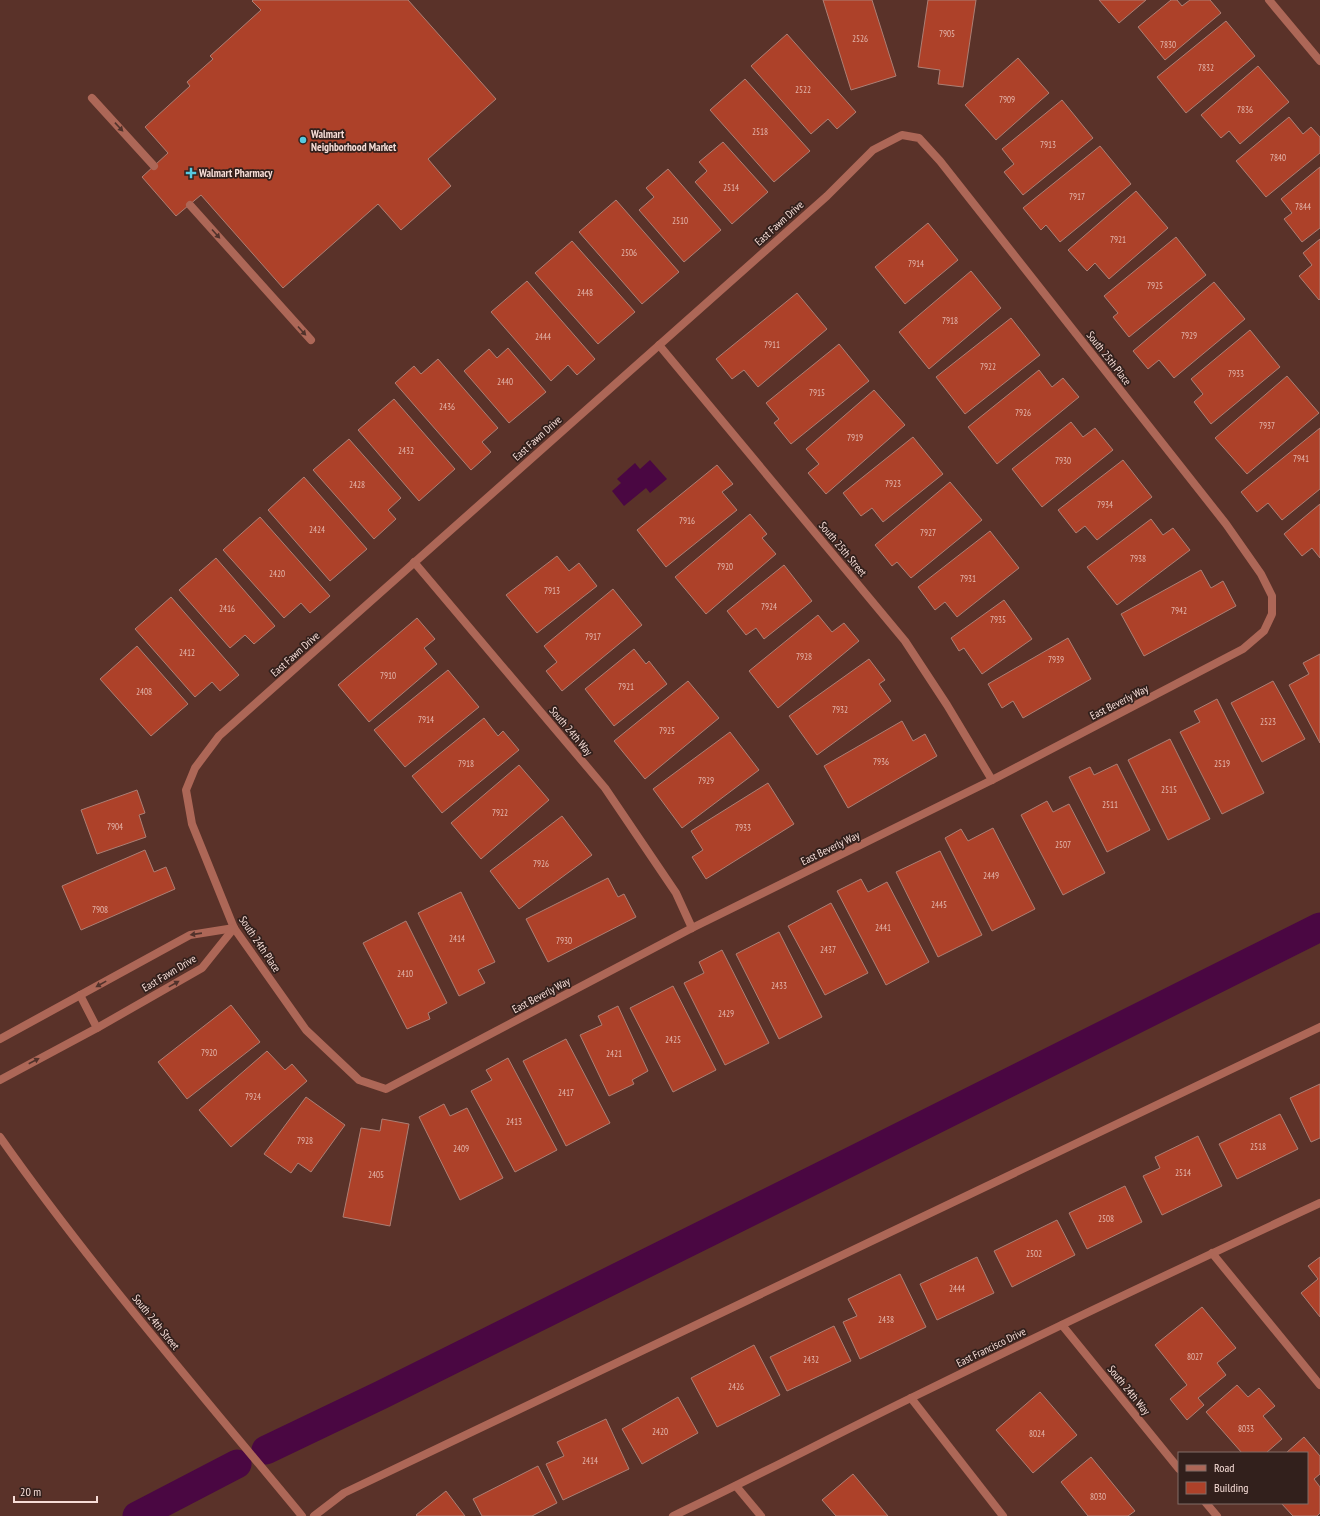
<svg xmlns="http://www.w3.org/2000/svg" width="1320" height="1516" viewBox="0 0 1320 1516" font-family="'PT Sans Narrow',sans-serif">
  <style>
    .water { fill: #4a0742 }
    .lines { fill: none; stroke-linecap: round; stroke-linejoin: round }
    .canal { stroke: #4a0742; stroke-width: 29 }
    .building { fill: #ad4129; stroke: #ad7f74 }
    .service { stroke: #ad6757; stroke-width: 8 }
    .minor { stroke: #ad6757; stroke-width: 8 }
    .oneway { fill: #51322b }
    .poi-dot { fill: #56c9e1; stroke: #32201c; stroke-width: 1.5 }
    .labels { text-anchor: middle; dominant-baseline: central; stroke-width: 3.5; stroke-linejoin: round; paint-order: stroke }
    .number-label { font-size: 9px; fill: #e4b6ac }
    .poi-label { font-size: 11px; font-weight: bold; fill: #f7ddd7; stroke: #32201c; text-anchor: start }
    .street-label { font-size: 11px; fill: #f7ddd7; stroke: #32201c }
  </style>
  <rect width="100%" height="100%" fill="#5a3229"/>
  <!-- water -->
  <path class="water" d="M650,460L667,479L650,493L646,488L624,506L612,491L621,483L617,479L635,463L640,469Z"/>
  <g class="lines">
    <!-- canal -->
    <g class="canal">
      <path d="M266,1450L381,1395L852,1161L1320,927"/>
      <path d="M137,1516L237,1464"/>
    </g>
  </g>
  <!-- building -->
  <g class="building">
    <path d="M253,0H408L496,99L428,159L451,186L401,230L378,204L283,288L201,195L176,216L142,177L168,153L145,127L190,86L187,82L213,59L210,56L261,10L252,1Z"/>
    <path d="M823,0H872L896,76L851,90Z"/>
    <path d="M928,0H976L963,87L938,84L940,70L918,67Z"/>
    <path d="M1099,0H1146L1119,23Z"/>
    <path d="M1171,0H1177L1182,6L1190,0H1210L1221,13L1165,60L1138,27Z"/>
    <path d="M1226,21L1255,56L1186,113L1157,77Z"/>
    <path d="M787,34L856,112L837,129L828,119L811,134L751,66Z"/>
    <path d="M1018,58L1049,93L996,140L965,105Z"/>
    <path d="M1258,66L1289,102L1240,144L1229,131L1221,138L1201,115Z"/>
    <path d="M745,79L810,151L774,182L710,110Z"/>
    <path d="M1062,100L1093,138L1023,195L1004,172L1014,164L1002,149Z"/>
    <path d="M1289,117L1303,134L1311,127L1320,137V153L1266,197L1236,161Z"/>
    <path d="M723,142L768,192L732,224L695,182L707,171L699,162Z"/>
    <path d="M1100,146L1131,184L1060,242L1046,225L1041,230L1023,208Z"/>
    <path d="M1320,167V228L1302,242L1284,219L1292,213L1281,199Z"/>
    <path d="M668,169L721,230L684,262L639,210L654,197L646,188Z"/>
    <path d="M1136,191L1168,228L1109,279L1095,263L1087,271L1068,250Z"/>
    <path d="M616,200L679,272L642,304L579,232Z"/>
    <path d="M928,223L958,260L905,304L875,267Z"/>
    <path d="M1176,237L1206,275L1129,337L1113,317L1118,313L1104,296Z"/>
    <path d="M1320,239V299L1319,300L1299,276L1312,265L1303,253Z"/>
    <path d="M572,241L635,312L598,344L535,273Z"/>
    <path d="M971,271L1001,308L929,369L899,332Z"/>
    <path d="M527,281L595,359L577,375L568,365L551,381L491,312Z"/>
    <path d="M1214,282L1245,319L1174,378L1159,360L1148,369L1133,351Z"/>
    <path d="M797,293L827,329L758,387L744,370L732,379L716,359Z"/>
    <path d="M1011,318L1040,355L965,414L936,377Z"/>
    <path d="M1250,330L1280,367L1211,424L1194,402L1203,394L1191,379Z"/>
    <path d="M839,344L869,381L791,444L774,423L779,419L766,403Z"/>
    <path d="M508,348L546,392L509,423L464,371L489,349L497,358Z"/>
    <path d="M438,359L498,428L482,442L491,452L471,470L395,383L414,366L421,374Z"/>
    <path d="M1039,370L1052,387L1063,378L1079,397L997,464L968,427Z"/>
    <path d="M1287,376L1319,413L1247,474L1215,438Z"/>
    <path d="M874,390L905,425L826,494L808,473L819,464L806,449Z"/>
    <path d="M394,399L455,469L419,501L358,430Z"/>
    <path d="M1071,422L1083,437L1095,428L1113,450L1042,507L1012,469Z"/>
    <path d="M1320,428V489L1282,520L1268,503L1257,512L1241,492Z"/>
    <path d="M913,437L943,474L883,522L872,508L861,516L843,493Z"/>
    <path d="M349,439L401,498L388,510L396,519L374,539L313,470Z"/>
    <path d="M1123,460L1152,497L1097,540L1085,526L1076,533L1058,510Z"/>
    <path d="M717,465L733,484L722,492L737,510L666,567L637,530Z"/>
    <path d="M304,477L367,549L330,581L268,510Z"/>
    <path d="M950,482L982,520L911,578L897,562L892,566L875,545Z"/>
    <path d="M1320,504V558L1312,548L1302,556L1284,534Z"/>
    <path d="M750,514L767,534L762,538L776,554L706,614L675,577Z"/>
    <path d="M260,517L330,596L310,613L301,603L284,618L223,550Z"/>
    <path d="M1151,519L1163,535L1173,528L1190,550L1117,605L1087,567Z"/>
    <path d="M990,531L1019,568L957,617L945,602L935,610L918,587Z"/>
    <path d="M557,556L569,571L579,563L597,586L537,633L506,595Z"/>
    <path d="M216,558L275,626L254,644L245,635L230,648L179,590Z"/>
    <path d="M784,565L812,601L764,639L756,628L746,635L727,611Z"/>
    <path d="M1201,570L1211,588L1223,581L1236,606L1144,656L1121,614Z"/>
    <path d="M613,589L642,625L562,691L546,671L557,662L544,646Z"/>
    <path d="M171,597L239,675L220,691L212,682L195,697L135,629Z"/>
    <path d="M1004,600L1032,639L982,674L964,648L959,651L951,638Z"/>
    <path d="M818,615L832,632L844,623L859,641L778,708L749,671Z"/>
    <path d="M417,618L435,639L424,648L437,664L369,722L338,685Z"/>
    <path d="M1068,638L1091,679L1023,718L1013,701L1002,708L988,684Z"/>
    <path d="M137,646L188,704L151,736L100,679Z"/>
    <path d="M634,649L646,664L649,661L667,684L614,726L585,689Z"/>
    <path d="M1320,654V743L1289,685L1309,674L1303,663Z"/>
    <path d="M869,659L885,680L879,684L891,701L817,755L789,716Z"/>
    <path d="M448,670L479,707L405,767L374,730Z"/>
    <path d="M688,681L719,718L645,779L614,741Z"/>
    <path d="M1273,681L1305,739L1262,762L1231,703Z"/>
    <path d="M1217,699L1264,793L1222,814L1180,732L1200,722L1194,711Z"/>
    <path d="M484,718L498,736L503,731L519,750L442,813L412,776Z"/>
    <path d="M902,721L913,741L925,734L937,756L848,808L824,766Z"/>
    <path d="M730,732L759,770L682,828L653,789Z"/>
    <path d="M1170,739L1210,819L1168,840L1128,760Z"/>
    <path d="M1117,764L1150,830L1107,852L1069,777L1090,767L1094,775Z"/>
    <path d="M519,765L549,800L481,859L451,823Z"/>
    <path d="M768,783L794,824L706,879L692,857L703,850L691,831Z"/>
    <path d="M137,790L145,813L139,815L146,837L97,854L81,810Z"/>
    <path d="M1047,801L1053,812L1069,804L1105,873L1063,895L1021,815Z"/>
    <path d="M562,816L592,855L519,909L490,871Z"/>
    <path d="M993,828L1035,909L992,931L945,838L961,829L968,841Z"/>
    <path d="M145,850L154,872L166,867L175,889L81,930L62,886Z"/>
    <path d="M940,851L982,935L938,957L896,872Z"/>
    <path d="M608,878L618,897L624,894L636,917L548,962L526,919Z"/>
    <path d="M861,879L868,892L887,882L929,962L886,985L837,891Z"/>
    <path d="M461,892L495,962L478,970L485,983L459,996L418,913Z"/>
    <path d="M831,903L868,973L825,995L788,926Z"/>
    <path d="M406,921L447,1003L428,1013L430,1019L407,1029L363,943Z"/>
    <path d="M779,932L822,1017L779,1039L736,954Z"/>
    <path d="M722,950L769,1043L725,1065L684,983L704,973L699,962Z"/>
    <path d="M673,986L716,1070L673,1092L630,1008Z"/>
    <path d="M231,1005L260,1042L187,1099L158,1062Z"/>
    <path d="M618,1006L648,1071L632,1080L634,1084L609,1096L580,1035L602,1025L598,1016Z"/>
    <path d="M566,1039L610,1123L566,1146L523,1061Z"/>
    <path d="M267,1051L285,1070L292,1064L307,1081L231,1147L199,1110Z"/>
    <path d="M508,1058L557,1150L515,1172L471,1091L492,1080L486,1070Z"/>
    <path d="M1320,1084V1138L1311,1142L1290,1098Z"/>
    <path d="M306,1097L345,1125L311,1172L298,1163L291,1173L264,1154Z"/>
    <path d="M444,1104L450,1116L467,1108L503,1178L460,1200L419,1117Z"/>
    <path d="M1280,1114L1298,1149L1237,1179L1219,1144Z"/>
    <path d="M382,1119L409,1124L390,1226L343,1217L361,1128L380,1131Z"/>
    <path d="M1198,1136L1222,1186L1162,1215L1143,1176L1160,1168L1155,1157Z"/>
    <path d="M1125,1186L1142,1222L1087,1249L1069,1213Z"/>
    <path d="M1057,1220L1075,1255L1012,1287L994,1251Z"/>
    <path d="M977,1257L994,1293L937,1320L920,1284Z"/>
    <path d="M1320,1257V1317L1301,1293L1318,1279L1308,1266Z"/>
    <path d="M900,1274L926,1327L860,1359L843,1322L857,1316L848,1299Z"/>
    <path d="M1202,1307L1236,1348L1217,1363L1226,1375L1198,1398L1204,1405L1187,1420L1170,1399L1187,1385L1155,1345Z"/>
    <path d="M834,1326L851,1361L787,1391L770,1357Z"/>
    <path d="M754,1345L780,1395L717,1427L691,1378Z"/>
    <path d="M1237,1385L1248,1397L1259,1388L1275,1406L1263,1416L1282,1439L1266,1453H1242L1206,1412Z"/>
    <path d="M1040,1392L1077,1435L1033,1473L996,1430Z"/>
    <path d="M678,1397L698,1433L642,1464L622,1429Z"/>
    <path d="M606,1419L629,1469L563,1500L546,1464L564,1456L557,1442Z"/>
    <path d="M1304,1437L1320,1456V1474L1314,1479L1320,1487V1513L1317,1516H1293L1281,1503H1307V1453H1286Z"/>
    <path d="M1091,1457L1135,1511L1128,1516H1088L1061,1482Z"/>
    <path d="M538,1466L557,1503L532,1516H482L473,1499Z"/>
    <path d="M853,1474L888,1516H836L822,1500Z"/>
    <path d="M446,1491L465,1516H417L416,1515Z"/>
  </g>
  <g class="lines">
    <!-- service -->
    <g class="service">
      <path d="M92,98L154,166"/>
      <path d="M190,205L311,340"/>
      <path d="M80,995L97,1028"/>
      <path d="M1212,1253L1320,1385"/>
      <path d="M911,1398L1003,1516"/>
      <path d="M314,1516L344,1493L1320,1027"/>
    </g>
    <!-- minor -->
    <g class="minor">
      <path d="M1269,0L1320,61"/>
      <path d="M902,135L919,138L940,161L1226,524L1261,574L1272,596V614L1264,631L1243,649L992,780L692,928L386,1089L359,1080L306,1030L234,928L192,824L186,790L195,768L219,736L827,196L873,150Z"/>
      <path d="M659,345L905,641L947,705L992,780"/>
      <path d="M414,562L605,788L676,893L692,928"/>
      <path d="M0,1039L190,935L234,928"/>
      <path d="M0,1080L97,1028L202,968L234,928"/>
      <path d="M0,1137C93,1269 199,1391 302,1516"/>
      <path d="M1062,1325L1179,1469"/>
      <path d="M736,1486L761,1516"/>
      <path d="M1206,1503L1217,1516"/>
      <path d="M673,1516C754,1478 833,1436 913,1397C1048,1331 1184,1266 1320,1203"/>
    </g>
  </g>
  <!-- one-way arrows -->
  <defs><path id="oneway-solid" d="M-6-.8H1V-3.2L6.5 0L1 3.2V.8H-6Z"/></defs>
  <g class="oneway">
    <use href="#oneway-solid" transform="translate(119 127) rotate(47)"/>
    <use href="#oneway-solid" transform="translate(216 234) rotate(48)"/>
    <use href="#oneway-solid" transform="translate(302 331) rotate(48)"/>
    <use href="#oneway-solid" transform="translate(196 934) rotate(172)"/>
    <use href="#oneway-solid" transform="translate(101 984) rotate(151)"/>
    <use href="#oneway-solid" transform="translate(174 984) rotate(-29)"/>
    <use href="#oneway-solid" transform="translate(34 1061) rotate(-28)"/>
  </g>
  <!-- markers -->
  <g class="poi-dot">
    <circle cx="303" cy="140" r="4"/>
    <path d="M189 167h4v4h4v4h-4v4h-4v-4h-4v-4h4z"/>
  </g>
  <g class="labels">
    <!-- number labels -->
    <g class="number-label">
      <text x="947" y="33">7905</text>
      <text x="860" y="38">2526</text>
      <text x="1168" y="44">7830</text>
      <text x="1206" y="67">7832</text>
      <text x="803" y="89">2522</text>
      <text x="1007" y="99">7909</text>
      <text x="1245" y="109">7836</text>
      <text x="760" y="131">2518</text>
      <text x="1048" y="144">7913</text>
      <text x="1278" y="157">7840</text>
      <text x="731" y="187">2514</text>
      <text x="1077" y="196">7917</text>
      <text x="1303" y="206">7844</text>
      <text x="680" y="220">2510</text>
      <text x="1118" y="239">7921</text>
      <text x="629" y="252">2506</text>
      <text x="916" y="263">7914</text>
      <text x="1155" y="285">7925</text>
      <text x="585" y="292">2448</text>
      <text x="950" y="320">7918</text>
      <text x="1189" y="335">7929</text>
      <text x="543" y="336">2444</text>
      <text x="772" y="344">7911</text>
      <text x="988" y="366">7922</text>
      <text x="1236" y="373">7933</text>
      <text x="505" y="381">2440</text>
      <text x="817" y="392">7915</text>
      <text x="447" y="406">2436</text>
      <text x="1023" y="412">7926</text>
      <text x="1267" y="425">7937</text>
      <text x="855" y="437">7919</text>
      <text x="406" y="450">2432</text>
      <text x="1301" y="458">7941</text>
      <text x="1063" y="460">7930</text>
      <text x="893" y="483">7923</text>
      <text x="357" y="484">2428</text>
      <text x="1105" y="504">7934</text>
      <text x="687" y="520">7916</text>
      <text x="317" y="529">2424</text>
      <text x="928" y="532">7927</text>
      <text x="1138" y="558">7938</text>
      <text x="725" y="566">7920</text>
      <text x="277" y="573">2420</text>
      <text x="968" y="578">7931</text>
      <text x="552" y="590">7913</text>
      <text x="769" y="606">7924</text>
      <text x="227" y="608">2416</text>
      <text x="1179" y="610">7942</text>
      <text x="998" y="619">7935</text>
      <text x="593" y="636">7917</text>
      <text x="187" y="652">2412</text>
      <text x="804" y="656">7928</text>
      <text x="1056" y="659">7939</text>
      <text x="388" y="675">7910</text>
      <text x="626" y="686">7921</text>
      <text x="144" y="691">2408</text>
      <text x="840" y="709">7932</text>
      <text x="426" y="719">7914</text>
      <text x="1268" y="721">2523</text>
      <text x="667" y="730">7925</text>
      <text x="881" y="761">7936</text>
      <text x="466" y="763">7918</text>
      <text x="1222" y="763">2519</text>
      <text x="706" y="780">7929</text>
      <text x="1169" y="789">2515</text>
      <text x="1110" y="804">2511</text>
      <text x="500" y="812">7922</text>
      <text x="115" y="826">7904</text>
      <text x="743" y="827">7933</text>
      <text x="1063" y="844">2507</text>
      <text x="541" y="863">7926</text>
      <text x="991" y="875">2449</text>
      <text x="939" y="904">2445</text>
      <text x="100" y="909">7908</text>
      <text x="883" y="927">2441</text>
      <text x="457" y="938">2414</text>
      <text x="564" y="940">7930</text>
      <text x="828" y="949">2437</text>
      <text x="405" y="973">2410</text>
      <text x="779" y="985">2433</text>
      <text x="726" y="1013">2429</text>
      <text x="673" y="1039">2425</text>
      <text x="209" y="1052">7920</text>
      <text x="614" y="1053">2421</text>
      <text x="566" y="1092">2417</text>
      <text x="253" y="1096">7924</text>
      <text x="514" y="1121">2413</text>
      <text x="305" y="1140">7928</text>
      <text x="1258" y="1146">2518</text>
      <text x="461" y="1148">2409</text>
      <text x="1183" y="1172">2514</text>
      <text x="376" y="1174">2405</text>
      <text x="1106" y="1218">2508</text>
      <text x="1034" y="1253">2502</text>
      <text x="957" y="1288">2444</text>
      <text x="886" y="1319">2438</text>
      <text x="1195" y="1356">8027</text>
      <text x="811" y="1359">2432</text>
      <text x="736" y="1386">2426</text>
      <text x="1246" y="1428">8033</text>
      <text x="660" y="1431">2420</text>
      <text x="1037" y="1433">8024</text>
      <text x="590" y="1460">2414</text>
      <text x="1098" y="1496">8030</text>
    </g>
    <!-- poi labels -->
    <g class="poi-label">
      <text x="311" y="134">Walmart<tspan x="311" dy="13">Neighborhood Market</tspan></text>
      <text x="199" y="173">Walmart Pharmacy</text>
    </g>
    <!-- street labels -->
    <g class="street-label">
      <text transform="translate(779 223) rotate(-42)">East Fawn Drive</text>
      <text transform="translate(1109 358) rotate(52)">South 25th Place</text>
      <text transform="translate(537 438) rotate(-42)">East Fawn Drive</text>
      <text transform="translate(843 549) rotate(50)">South 25th Street</text>
      <text transform="translate(295 654) rotate(-42)">East Fawn Drive</text>
      <text transform="translate(1119 702) rotate(-27)">East Beverly Way</text>
      <text transform="translate(571 731) rotate(50)">South 24th Way</text>
      <text transform="translate(830 848) rotate(-26)">East Beverly Way</text>
      <text transform="translate(260 944) rotate(56)">South 24th Place</text>
      <text transform="translate(169 973) rotate(-31)">East Fawn Drive</text>
      <text transform="translate(541 995) rotate(-28)">East Beverly Way</text>
      <text transform="translate(156 1322) rotate(51)">South 24th Street</text>
      <text transform="translate(991 1347) rotate(-26)">East Francisco Drive</text>
      <text transform="translate(1129 1390) rotate(51)">South 24th Way</text>
    </g>
  </g>
  <!-- legend -->
  <rect x="1178" y="1452" width="130" height="52" fill="#32201c" stroke="#816c67"/>
  <rect x="1186" y="1465" width="20" height="6" fill="#ad6757" stroke="#816c67"/>
  <text x="1214" y="1472" font-size="12" fill="#f7ddd7">Road</text>
  <rect x="1186" y="1482" width="20" height="12" fill="#ad4129" stroke="#816c67"/>
  <text x="1214" y="1492" font-size="12" fill="#f7ddd7">Building</text>
  <!-- scale -->
  <path d="M14 1496v6h83v-6" fill="none" stroke="#f7ddd7" stroke-width="2"/>
  <text x="20" y="1496" font-size="12" fill="#f7ddd7" stroke="#32201c" stroke-width="3" paint-order="stroke">20 m</text>
</svg>
